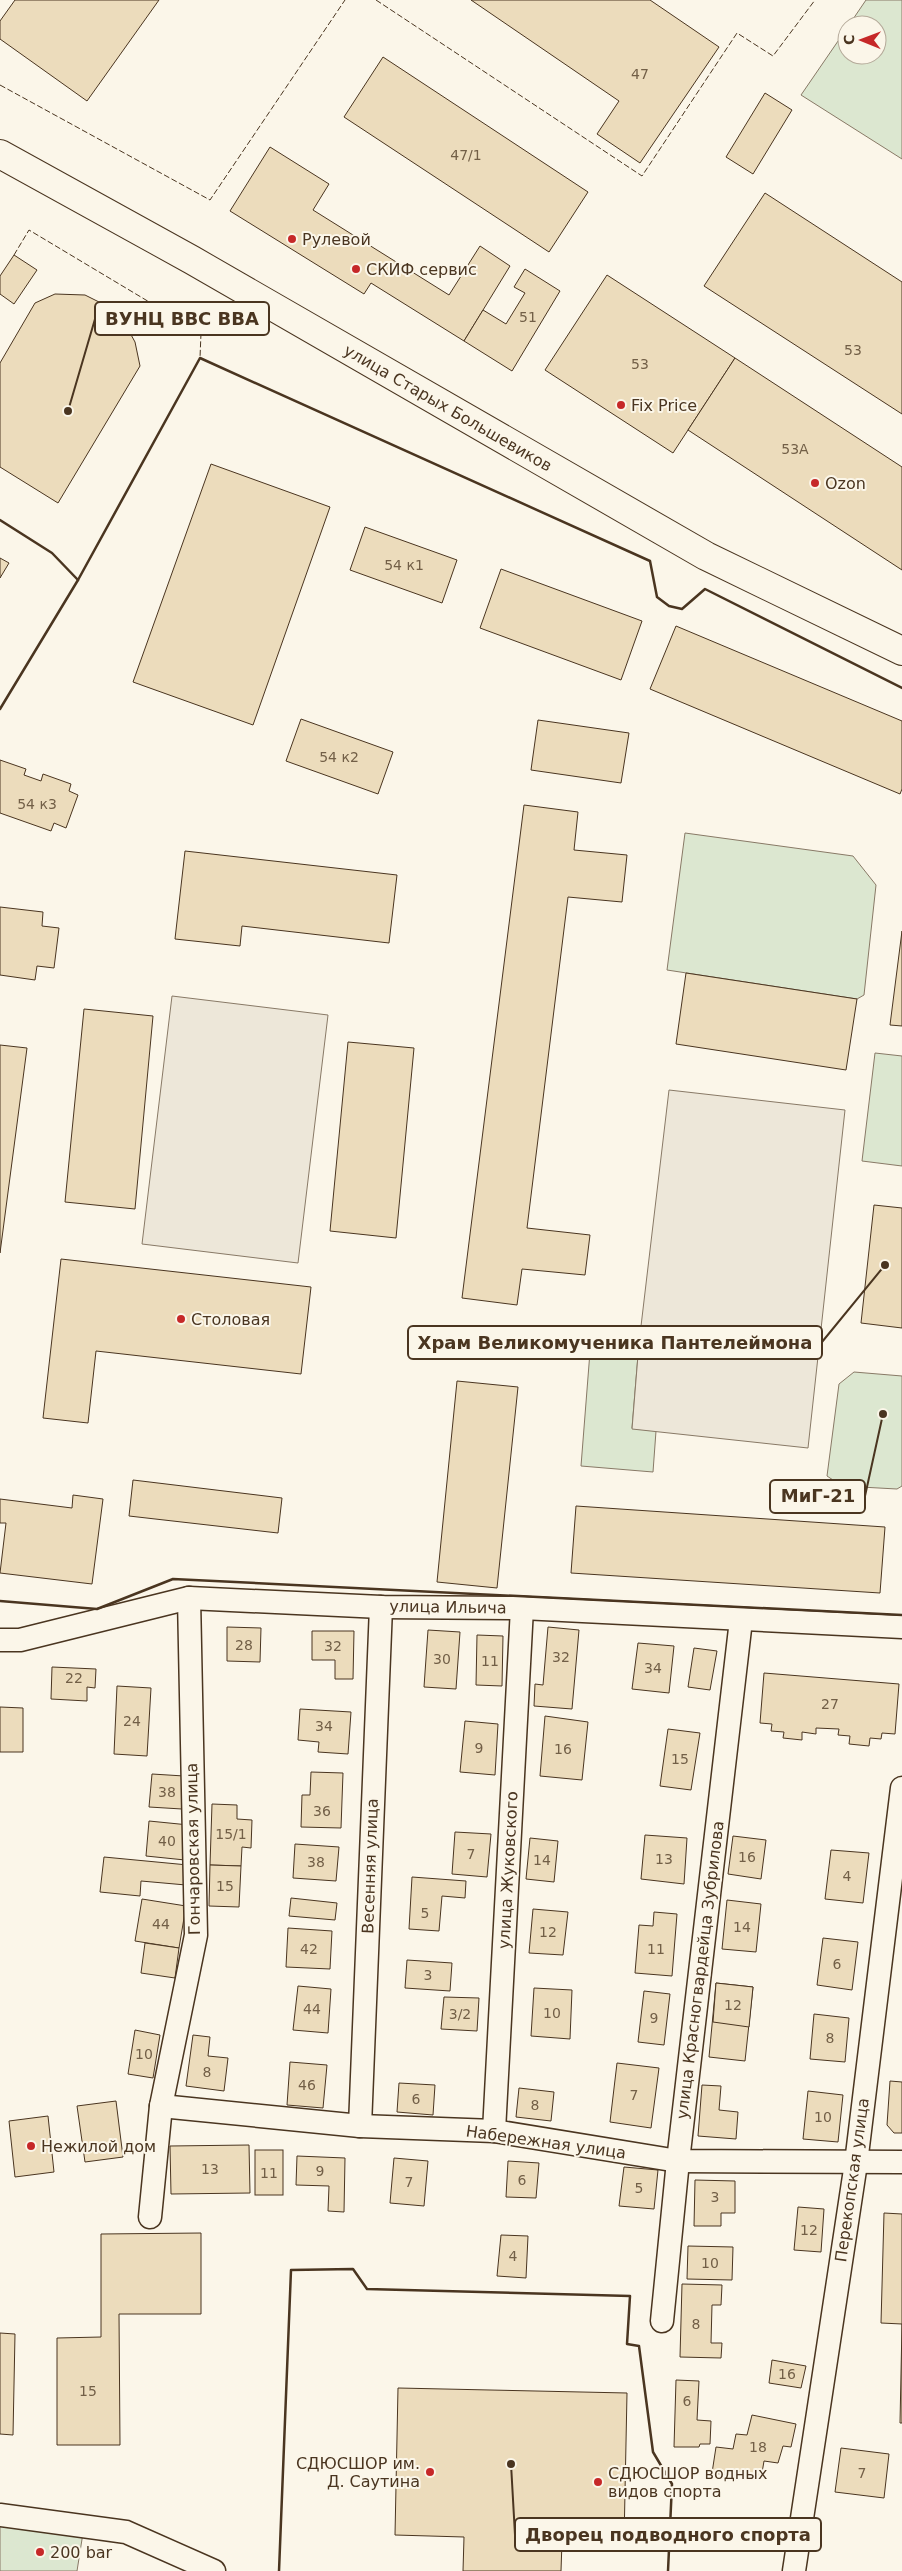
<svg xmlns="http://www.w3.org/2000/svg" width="902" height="2571" viewBox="0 0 902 2571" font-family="'DejaVu Sans',sans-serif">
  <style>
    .green { fill: #dce7d0; stroke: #887966 }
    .parking { fill: #ede7d9; stroke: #887966 }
    .building { fill: #ecdcbc; stroke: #4a3520 }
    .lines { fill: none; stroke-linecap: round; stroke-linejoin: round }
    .minor-casing { stroke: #4a3520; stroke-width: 25 }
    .tertiary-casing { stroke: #4a3520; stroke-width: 30 }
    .minor { stroke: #fbf6e9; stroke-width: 22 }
    .tertiary { stroke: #fbf6e9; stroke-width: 28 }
    .fence { stroke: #4a3520; stroke-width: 1; stroke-dasharray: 6 2.5; stroke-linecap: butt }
    .wall { stroke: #4a3520; stroke-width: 2.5 }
    .poi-dot { fill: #c62828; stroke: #fbf6e9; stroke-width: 2 }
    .labels { text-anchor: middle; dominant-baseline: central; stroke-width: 4; stroke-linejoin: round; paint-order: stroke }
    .number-label { font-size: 14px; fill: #725f47 }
    .poi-label { font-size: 16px; fill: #4a3520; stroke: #fbf6e9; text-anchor: start }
    .street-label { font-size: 16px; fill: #4a3520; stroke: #fbf6e9 }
    .leader { fill: none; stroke: #4a3520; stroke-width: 2 }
    .callout-dot { fill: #4a3520; stroke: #fbf6e9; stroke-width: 2 }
    .callout { fill: #fbf6e9; stroke: #4a3520; stroke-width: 2 }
    .callout-label { font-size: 18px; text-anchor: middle; font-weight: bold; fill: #4a3520 }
  </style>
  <rect width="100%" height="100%" fill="#fbf6e9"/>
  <!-- green -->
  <g class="green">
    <path d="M866,0H902V159L801,95L847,28V55H877V25H849Z"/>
    <path d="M685,833L853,856L876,885L864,995L857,999L667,970Z"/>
    <path d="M875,1053L902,1056V1166L862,1161Z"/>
    <path d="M591,1339L639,1343L632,1428L656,1431L653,1472L581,1466Z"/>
    <path d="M854,1372L902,1376V1486L897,1489L842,1486L827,1476L839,1384Z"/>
    <path d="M0,2525L83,2533L77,2571H0Z"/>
  </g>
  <!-- parking -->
  <g class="parking">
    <path d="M172,996L328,1015L298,1263L142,1244Z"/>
    <path d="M669,1090L845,1110L808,1448L632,1429L639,1343Z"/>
  </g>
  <!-- building -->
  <g class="building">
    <path d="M15,0H159L87,101L0,39V21Z"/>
    <path d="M471,0H650L719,47L640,163L597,134L619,101Z"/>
    <path d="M383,57L588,192L549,252L344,117Z"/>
    <path d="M765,93L792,110L753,174L726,157Z"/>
    <path d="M270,147L329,184L313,210L449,295L480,246L510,266L464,341L371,283L364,294L230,211Z"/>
    <path d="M765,193L902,282V414L704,286Z"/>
    <path d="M14,255L37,270L14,304L0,294V276Z"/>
    <path d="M525,269L560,291L512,371L464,341L483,310L506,324L525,293L514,287Z"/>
    <path d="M607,275L735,358L673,453L545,370Z"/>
    <path d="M55,294L85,295L107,306L123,320L135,342L140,366L58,503L0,467V363L35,303Z"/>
    <path d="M735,358L902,467V570L688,430Z"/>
    <path d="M211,464L330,507L253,725L133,682Z"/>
    <path d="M365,527L457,560L442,603L350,570Z"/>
    <path d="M0,558L9,563L0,578Z"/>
    <path d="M501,569L642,621L621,680L480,628Z"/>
    <path d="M676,626L902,721V789L900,794L650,689Z"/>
    <path d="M301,719L393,752L378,794L286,761Z"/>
    <path d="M538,720L629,733L621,783L531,770Z"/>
    <path d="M0,760L26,769L24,775L41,781L43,774L71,784L69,791L78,795L66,828L54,823L51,831L0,813Z"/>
    <path d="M524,805L578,812L574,850L627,855L622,902L568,897L527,1228L590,1235L585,1275L522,1269L517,1305L462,1298Z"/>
    <path d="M185,851L397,875L389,943L242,926L240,946L175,939Z"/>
    <path d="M0,907L43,912L42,926L59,928L54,968L37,966L35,980L0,975Z"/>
    <path d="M902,931V1026L890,1025Z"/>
    <path d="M686,973L857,999L846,1070L676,1044Z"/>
    <path d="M84,1009L153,1016L135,1209L65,1202Z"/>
    <path d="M348,1042L414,1048L396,1238L330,1231Z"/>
    <path d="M0,1045L27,1048L0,1253Z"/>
    <path d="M874,1205L902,1208V1328L861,1323Z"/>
    <path d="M61,1259L311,1287L301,1374L96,1351L88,1423L43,1418Z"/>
    <path d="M457,1381L518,1387L497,1588L437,1582Z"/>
    <path d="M133,1480L282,1498L278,1533L129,1516Z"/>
    <path d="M73,1495L103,1499L92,1584L0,1573L6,1523H0V1499L72,1508Z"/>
    <path d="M576,1506L885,1527L880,1593L571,1573Z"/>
    <path d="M227,1627L261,1628L260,1662L227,1661Z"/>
    <path d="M548,1627L579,1630L572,1709L534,1706L535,1684L543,1685Z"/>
    <path d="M428,1630L460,1632L456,1689L424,1687Z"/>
    <path d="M312,1631H354L353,1679H335V1660H312Z"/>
    <path d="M477,1635L503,1636L502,1686L476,1685Z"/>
    <path d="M638,1643L674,1646L669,1693L632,1689Z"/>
    <path d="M694,1648L717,1651L710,1690L688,1687Z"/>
    <path d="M52,1667L96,1669L95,1688L87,1687V1701L51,1699Z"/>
    <path d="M764,1673L899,1684L895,1734L882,1733L881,1739L870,1738L869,1746L849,1744L850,1736L838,1735L839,1729L816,1728V1734L802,1732V1740L783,1738L784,1732L771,1731L772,1724L760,1723Z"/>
    <path d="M117,1686L151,1688L147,1756L114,1754Z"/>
    <path d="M0,1707L23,1708V1752H0Z"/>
    <path d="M300,1709L351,1712L348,1754L318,1752L319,1742L298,1740Z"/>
    <path d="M545,1716L588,1722L582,1780L540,1776Z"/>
    <path d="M465,1721L498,1724L495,1775L460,1772Z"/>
    <path d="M668,1729L700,1733L691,1790L660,1786Z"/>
    <path d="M311,1772L343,1773L341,1828L301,1827L302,1795H310Z"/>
    <path d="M152,1774L184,1776L182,1809L149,1807Z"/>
    <path d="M212,1804L237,1805V1819L252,1820L251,1848L242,1847L241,1866L210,1865Z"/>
    <path d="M149,1821L189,1825L185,1860L146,1856Z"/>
    <path d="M455,1832L491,1834L487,1877L452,1874Z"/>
    <path d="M645,1835L687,1838L684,1884L641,1879Z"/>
    <path d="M733,1836L766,1840L761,1879L728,1874Z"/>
    <path d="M530,1838L558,1841L554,1882L526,1879Z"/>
    <path d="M295,1844L339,1847L336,1881L293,1878Z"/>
    <path d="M831,1850L869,1853L863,1903L825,1899Z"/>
    <path d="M104,1857L188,1865L186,1885L141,1881L140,1896L100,1892Z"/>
    <path d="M210,1865L241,1866L239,1907L209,1906Z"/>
    <path d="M412,1877L466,1881L465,1898L442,1896L439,1931L409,1929Z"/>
    <path d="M291,1898L337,1903L335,1920L289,1916Z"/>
    <path d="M142,1899L186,1906L179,1948L135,1941Z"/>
    <path d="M727,1900L761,1904L756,1952L722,1949Z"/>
    <path d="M533,1909L568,1912L563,1955L529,1953Z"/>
    <path d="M654,1912L677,1914L672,1976L635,1973L639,1925L653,1926Z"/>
    <path d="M288,1928L332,1931L330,1969L286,1967Z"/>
    <path d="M823,1938L858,1942L852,1990L817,1985Z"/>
    <path d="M145,1943L179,1948L175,1978L141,1973Z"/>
    <path d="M407,1960L452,1963L450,1991L405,1988Z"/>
    <path d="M716,1983L753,1987L745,2061L709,2057Z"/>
    <path d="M716,1983L753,1987L749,2027L713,2022Z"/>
    <path d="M298,1986L331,1989L328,2033L293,2030Z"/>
    <path d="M534,1988L572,1990L570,2039L531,2036Z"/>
    <path d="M644,1991L670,1994L664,2045L638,2042Z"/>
    <path d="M444,1997L479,1998L477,2031L441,2029Z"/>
    <path d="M814,2014L849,2018L845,2062L810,2059Z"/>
    <path d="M135,2030L160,2035L153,2078L128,2074Z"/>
    <path d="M193,2035L210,2037L208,2056L228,2058L224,2091L186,2086Z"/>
    <path d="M290,2062L327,2065L323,2108L287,2105Z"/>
    <path d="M617,2063L659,2068L651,2128L610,2122Z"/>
    <path d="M890,2081L902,2082V2133H894L887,2125Z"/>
    <path d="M399,2083L435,2085L433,2115L397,2112Z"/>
    <path d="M702,2085L721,2086L719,2110L738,2112L736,2139L698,2136Z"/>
    <path d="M519,2088L554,2092L551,2121L516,2117Z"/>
    <path d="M808,2091L843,2095L838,2142L803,2139Z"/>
    <path d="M116,2101L123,2157L85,2162L77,2106Z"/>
    <path d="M48,2116L54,2172L15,2177L9,2121Z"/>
    <path d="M249,2145L250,2193L171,2194L170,2146Z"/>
    <rect x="255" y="2150" width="28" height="45"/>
    <path d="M297,2156L345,2158L344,2212L328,2211L329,2186L296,2185Z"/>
    <path d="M394,2158L428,2161L424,2206L390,2203Z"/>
    <path d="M508,2161L539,2163L536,2198L506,2197Z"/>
    <path d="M624,2167L658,2170L654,2209L619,2206Z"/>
    <path d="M695,2180L735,2181V2213H721V2226H694Z"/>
    <path d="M798,2207L824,2209L821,2252L794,2250Z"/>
    <path d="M884,2213L902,2214V2324L881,2323Z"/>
    <path d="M201,2233V2314H119L120,2445H57V2338L101,2337V2234Z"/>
    <path d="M501,2235L528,2236L526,2278L497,2276Z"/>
    <path d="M688,2246L733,2247L732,2280L687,2279Z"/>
    <path d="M682,2284L722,2285L721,2305H712L711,2343H722L721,2358L680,2357Z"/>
    <path d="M902,2324V2423H900Z"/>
    <path d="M0,2333L15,2334L13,2435L0,2434Z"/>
    <path d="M772,2360L806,2366L801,2388L769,2383Z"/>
    <path d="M676,2380L699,2381L697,2420L711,2421L710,2444H700L699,2447H674Z"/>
    <path d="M398,2388L627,2393L624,2542L562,2541L561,2571H463L464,2537L395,2535Z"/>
    <path d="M752,2415L796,2424L791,2447L783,2446L778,2463L764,2461L761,2479L712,2473L716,2447L733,2449L736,2434L747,2435Z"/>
    <path d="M841,2448L889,2454L884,2498L835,2492Z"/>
  </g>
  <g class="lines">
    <!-- minor casing -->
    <g class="minor-casing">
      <g id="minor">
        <path d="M0,1640H20L189,1598L381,1607L522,1608L902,1627"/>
        <path d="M161,2106L360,2126L494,2131L678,2161L902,2162"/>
        <path d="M360,2126L381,1607"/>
        <path d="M494,2131L522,1608"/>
        <path d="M150,2217L161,2106L196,1935L189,1598"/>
        <path d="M662,2321L678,2161L741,1620"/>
        <path d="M0,2515L126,2532L214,2571"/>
        <path d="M794,2571L856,2163L902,1788"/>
      </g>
    </g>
    <!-- tertiary casing -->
    <g class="tertiary-casing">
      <path id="tertiary" d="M0,154L192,260L706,556L902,651"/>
    </g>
    <!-- minor -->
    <use href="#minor" class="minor"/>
    <!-- tertiary -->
    <use href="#tertiary" class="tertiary"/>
    <!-- fence -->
    <g class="fence">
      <path d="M376,0L642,176L737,33L773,56L815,0"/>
      <path d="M0,85L210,200L345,0"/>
      <path d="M14,255L29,230L201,333L200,358"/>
    </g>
    <!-- wall -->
    <g class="wall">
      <path d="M0,520L52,553L78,580"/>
      <path d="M0,709L78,580L200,358L650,561L657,597L669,606L682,609L705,589L902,688"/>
      <path d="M0,1601L97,1609L173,1579L902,1615"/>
      <path d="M279,2571L291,2270L353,2269L367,2289L630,2296L627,2344L639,2346L653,2452L672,2484L668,2571"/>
    </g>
  </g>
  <!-- markers -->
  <g class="poi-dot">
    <circle cx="292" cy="239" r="5"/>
    <circle cx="356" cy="269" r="5"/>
    <circle cx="621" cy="405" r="5"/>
    <circle cx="815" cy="483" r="5"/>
    <circle cx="181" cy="1319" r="5"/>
    <circle cx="31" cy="2146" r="5"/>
    <circle cx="430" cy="2472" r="5"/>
    <circle cx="598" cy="2482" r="5"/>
    <circle cx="40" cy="2552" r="5"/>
  </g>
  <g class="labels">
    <!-- number labels -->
    <g class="number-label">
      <text x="640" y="74">47</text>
      <text x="466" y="155">47/1</text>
      <text x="528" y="317">51</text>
      <text x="853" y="350">53</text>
      <text x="640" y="364">53</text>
      <text x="795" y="449">53А</text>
      <text x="404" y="565">54 к1</text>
      <text x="339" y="757">54 к2</text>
      <text x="37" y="804">54 к3</text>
      <text x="244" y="1645">28</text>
      <text x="333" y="1646">32</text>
      <text x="561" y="1657">32</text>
      <text x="442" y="1659">30</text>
      <text x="490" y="1661">11</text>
      <text x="653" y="1668">34</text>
      <text x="74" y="1678">22</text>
      <text x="830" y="1704">27</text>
      <text x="132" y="1721">24</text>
      <text x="324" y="1726">34</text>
      <text x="479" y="1748">9</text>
      <text x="563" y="1749">16</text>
      <text x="680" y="1759">15</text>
      <text x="167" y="1792">38</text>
      <text x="322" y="1811">36</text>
      <text x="231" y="1834">15/1</text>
      <text x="167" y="1841">40</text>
      <text x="471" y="1854">7</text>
      <text x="747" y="1857">16</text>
      <text x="664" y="1859">13</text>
      <text x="542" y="1860">14</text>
      <text x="316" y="1862">38</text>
      <text x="847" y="1876">4</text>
      <text x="225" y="1886">15</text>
      <text x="425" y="1913">5</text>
      <text x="161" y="1924">44</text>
      <text x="742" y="1927">14</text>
      <text x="548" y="1932">12</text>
      <text x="309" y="1949">42</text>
      <text x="656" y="1949">11</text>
      <text x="837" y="1964">6</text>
      <text x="428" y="1975">3</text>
      <text x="733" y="2005">12</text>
      <text x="312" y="2009">44</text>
      <text x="552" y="2013">10</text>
      <text x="460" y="2014">3/2</text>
      <text x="654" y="2018">9</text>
      <text x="830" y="2038">8</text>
      <text x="144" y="2054">10</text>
      <text x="207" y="2072">8</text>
      <text x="307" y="2085">46</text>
      <text x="634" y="2095">7</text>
      <text x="416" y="2099">6</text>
      <text x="535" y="2105">8</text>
      <text x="823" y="2117">10</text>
      <text x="210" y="2169">13</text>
      <text x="320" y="2171">9</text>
      <text x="269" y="2173">11</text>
      <text x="522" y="2180">6</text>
      <text x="409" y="2182">7</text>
      <text x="639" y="2188">5</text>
      <text x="715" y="2197">3</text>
      <text x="809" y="2230">12</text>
      <text x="513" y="2256">4</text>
      <text x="710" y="2263">10</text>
      <text x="696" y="2324">8</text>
      <text x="787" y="2374">16</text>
      <text x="88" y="2391">15</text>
      <text x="687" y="2401">6</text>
      <text x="758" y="2447">18</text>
      <text x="862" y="2473">7</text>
    </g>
    <!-- poi labels -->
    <g class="poi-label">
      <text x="302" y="239">Рулевой</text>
      <text x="366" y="269">СКИФ сервис</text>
      <text x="631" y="405">Fix Price</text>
      <text x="825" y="483">Ozon</text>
      <text x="191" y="1319">Столовая</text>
      <text x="41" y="2146">Нежилой дом</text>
      <text x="420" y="2463" text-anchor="end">СДЮСШОР им.<tspan x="420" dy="18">Д. Саутина</tspan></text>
      <text x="608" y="2473">СДЮСШОР водных<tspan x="608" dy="18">видов спорта</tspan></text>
      <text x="50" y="2552">200 bar</text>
    </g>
    <!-- street labels -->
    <g class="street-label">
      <text transform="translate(448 408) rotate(30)">улица Старых Большевиков</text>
      <text transform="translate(448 1607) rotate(1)">улица Ильича</text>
      <text transform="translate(193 1849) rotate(-91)">Гончаровская улица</text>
      <text transform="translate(370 1866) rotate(-88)">Весенняя улица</text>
      <text transform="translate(508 1870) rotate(-87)">улица Жуковского</text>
      <text transform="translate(700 1970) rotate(-83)">улица Красногвардейца Зубрилова</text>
      <text transform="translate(546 2142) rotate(8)">Набережная улица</text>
      <text transform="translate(852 2180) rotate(-82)">Перекопская улица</text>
    </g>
  </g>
  <!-- callouts -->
  <path class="leader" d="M68 411L95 319M885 1265L822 1342M883 1414L865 1496M511 2464L515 2535"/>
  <g class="callout-dot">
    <circle cx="68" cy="411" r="5"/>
    <circle cx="885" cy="1265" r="5"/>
    <circle cx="883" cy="1414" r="5"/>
    <circle cx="511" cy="2464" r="5"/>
  </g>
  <g class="callout">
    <rect x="95" y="302" width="174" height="33" rx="5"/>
    <rect x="408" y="1326" width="414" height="33" rx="5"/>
    <rect x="770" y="1480" width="95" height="33" rx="5"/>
    <rect x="515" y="2518" width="306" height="33" rx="5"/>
  </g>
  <g class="callout-label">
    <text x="182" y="325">ВУНЦ ВВС ВВА</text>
    <text x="615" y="1349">Храм Великомученика Пантелеймона</text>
    <text x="818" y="1502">МиГ-21</text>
    <text x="668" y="2541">Дворец подводного спорта</text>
  </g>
  <!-- north arrow -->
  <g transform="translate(862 40) rotate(271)"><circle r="24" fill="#fbf6e9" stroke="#b4a999"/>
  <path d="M0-4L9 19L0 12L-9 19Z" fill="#c62828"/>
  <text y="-8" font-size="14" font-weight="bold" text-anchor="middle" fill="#4a3520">С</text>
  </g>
</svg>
